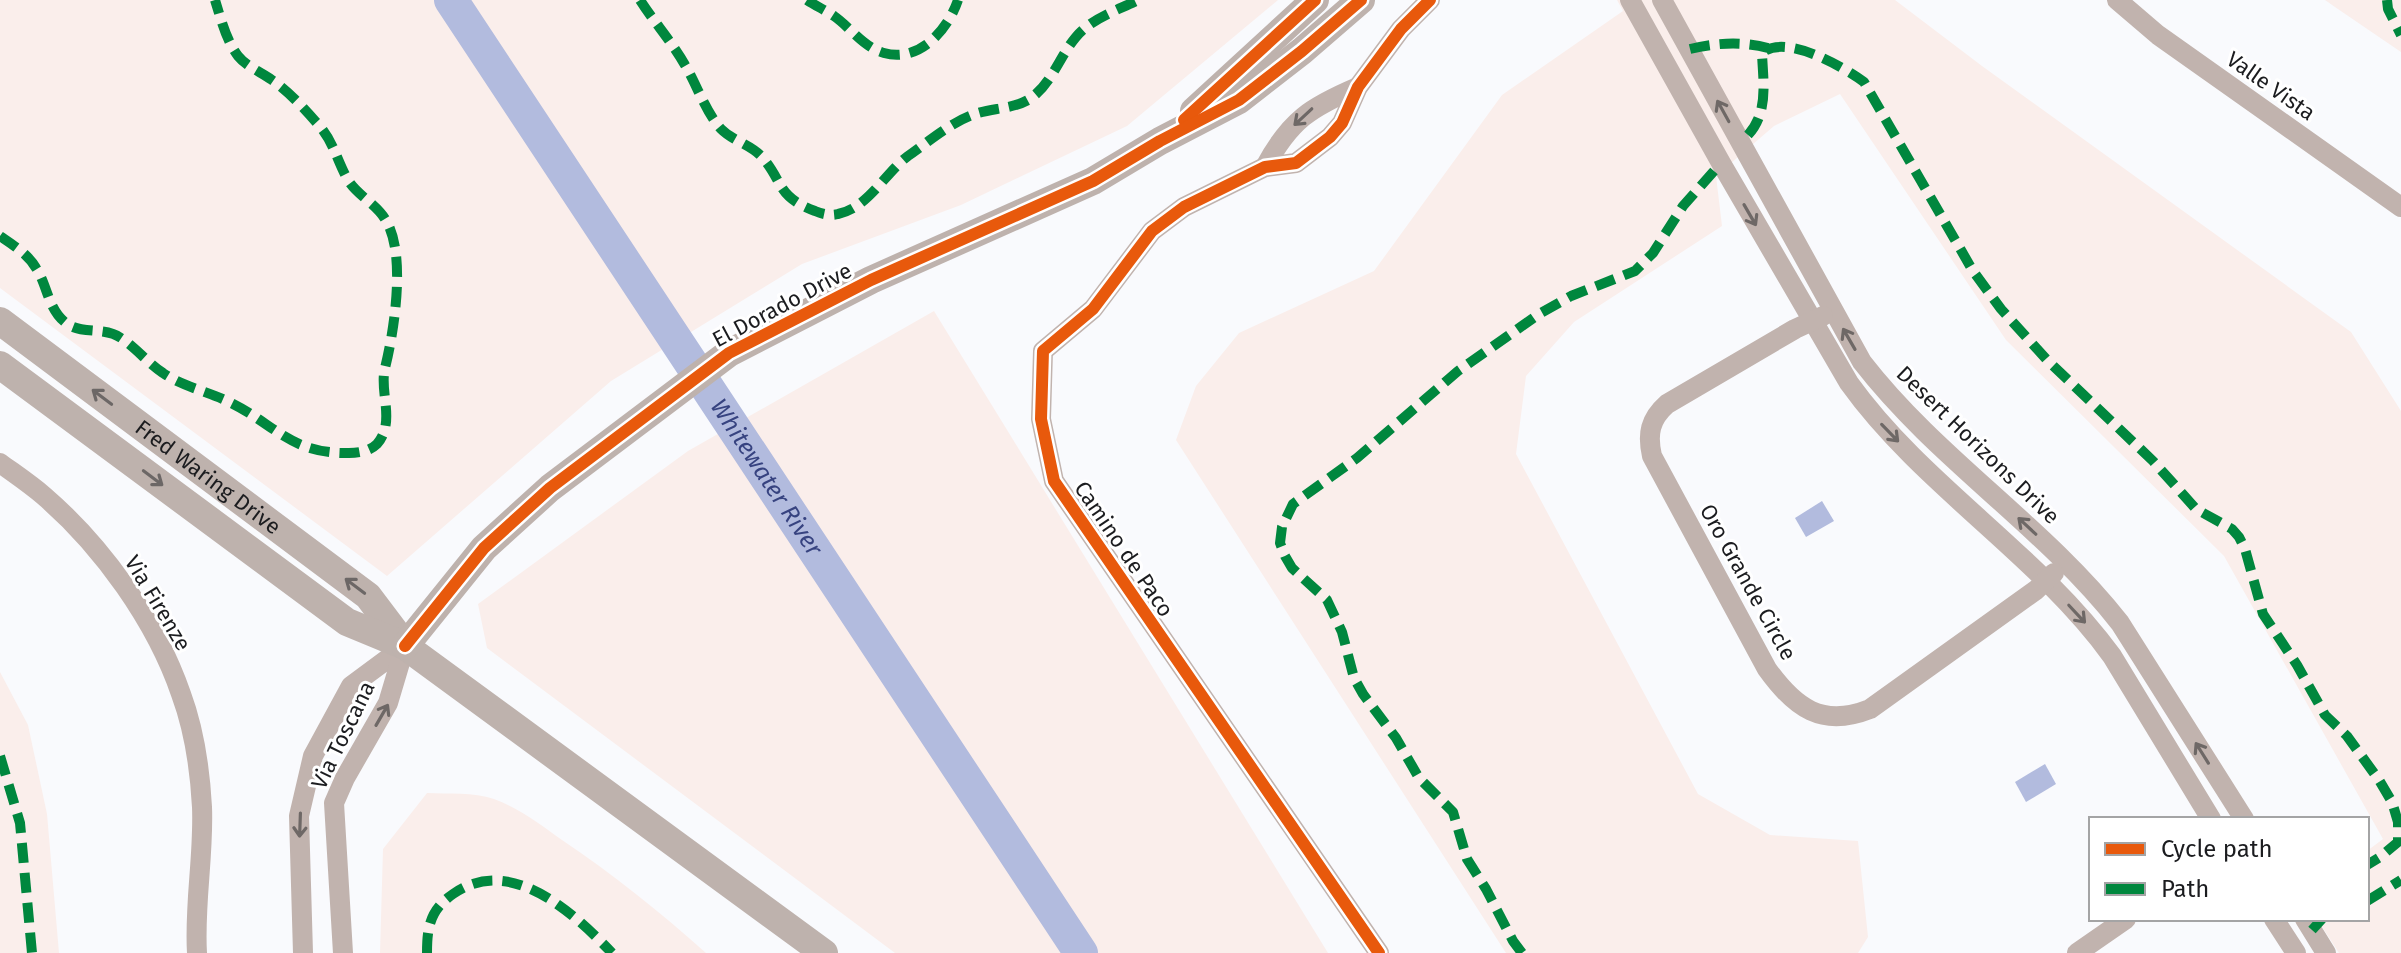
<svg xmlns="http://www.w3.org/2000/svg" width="2401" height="953" viewBox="0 0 2401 953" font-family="'Fira Sans',sans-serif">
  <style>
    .green { fill: #faeeeb }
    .water { fill: #b2bbde }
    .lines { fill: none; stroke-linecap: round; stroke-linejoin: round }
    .river { stroke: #b2bbde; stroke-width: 34 }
    .street { stroke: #c1b3ae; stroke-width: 20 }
    .secondary { stroke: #beb2ad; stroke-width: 28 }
    .quiet { stroke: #00873e; stroke-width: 10; stroke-dasharray: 20 10; stroke-linecap: butt }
    .cycleway-casing { stroke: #fff; stroke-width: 17 }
    .cycleway { stroke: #e8590c; stroke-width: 12 }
    .oneway { stroke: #6e6866 }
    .oneway2 { stroke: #6c6766 }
    .labels { text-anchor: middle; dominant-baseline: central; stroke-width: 6; stroke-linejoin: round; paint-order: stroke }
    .street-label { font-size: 22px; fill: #1b1c1f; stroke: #fff }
    .water-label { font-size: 24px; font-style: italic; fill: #374380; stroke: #fff }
  </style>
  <rect width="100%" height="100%" fill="#f9fafd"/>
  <!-- green -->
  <g class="green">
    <path d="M0,0H1278L1127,126L961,205L802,264L611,381L387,576L0,288Z"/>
    <path d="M1617,0H1895L1982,66L2351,332L2401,411V953H2339L2317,919H2367V851L2383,839L2224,556L2006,340L1840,94L1774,126L1716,176L1722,226L1574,322L1526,376L1516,454L1698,794L1770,835L1858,841L1868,937L1858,953H1506L1176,440L1196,386L1239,333L1374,271L1502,95L1623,11Z"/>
    <path d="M2325,0H2401V52L2335,7Z"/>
    <path d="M934,311L1328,953H895L487,648L478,604L688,451Z"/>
    <path d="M0,672L28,725L47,814L59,953H0Z"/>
    <path d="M427,793C449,794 473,792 494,799C519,808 541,825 562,840C613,874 660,912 706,953H380L383,849Z"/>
  </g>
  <!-- water -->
  <g class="water">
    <path d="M1822,501L1834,521L1806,537L1795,518Z"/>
    <path d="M2045,764L2056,784L2026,802L2015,782Z"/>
  </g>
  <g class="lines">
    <!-- river -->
    <path class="river" id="s1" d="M451,0L1081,953"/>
    <!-- street -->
    <g class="street">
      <path d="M1630,0L1721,163L1849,383C1923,486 2037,553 2112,656L2211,819"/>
      <path d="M1662,0L1862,362C1937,459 2044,526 2120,623L2244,819"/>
      <path d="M2117,0L2158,35L2401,207"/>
      <path d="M1265,167C1290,120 1311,107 1358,87"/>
      <path d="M1823,316L1795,329L1667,404C1650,419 1647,434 1652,456L1767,669C1795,708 1822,728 1870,709L2036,590L2054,573"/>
      <path d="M0,463C15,474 30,484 44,496C102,546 156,621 181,694C194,729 200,770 202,807C204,856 194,904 197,953"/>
      <path d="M2274,919L2296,953"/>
      <path d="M2305,919L2326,953"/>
      <path d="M303,953L299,816L313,756L351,686L405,646"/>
      <path d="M343,953L334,803L345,778L388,703L405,646"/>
      <path d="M1379,953L1054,481L1041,419L1043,351L1093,309L1152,231L1184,207L1265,167L1296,163L1330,137L1342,123L1358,87L1401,29L1430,0"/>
      <path d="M2077,953L2126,919"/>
    </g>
    <!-- secondary -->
    <g class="secondary">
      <path d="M1194,111L1315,0"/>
      <path id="s2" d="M0,321L368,596L405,645"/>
      <path d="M0,365L347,622L405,646L824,953"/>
      <path d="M405,646L484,548L550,488L729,353L871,280L1093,181L1160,141L1239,100L1302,51L1361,0"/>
    </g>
    <!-- quiet -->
    <g class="quiet">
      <path d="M640,0C654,22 672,42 685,65C697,85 705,111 721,129C733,141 749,144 761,156C784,181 775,196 815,211C822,214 830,216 838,214C868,208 885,173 908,156C928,142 951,122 975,114C992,108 1012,109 1028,100C1051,86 1059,57 1076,37C1092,18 1116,11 1138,0"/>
      <path d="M807,0C816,6 825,10 834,16C851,28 863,47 884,53C919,63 948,30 958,0"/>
      <path d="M2387,0L2388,9L2401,35"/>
      <path d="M1690,49C1715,43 1742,41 1768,48"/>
      <path d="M1748,135C1769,112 1763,81 1762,53C1785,33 1844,67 1864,82L1973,271L2001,309L2047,360L2153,461L2196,509L2232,529L2239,537L2245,549L2263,614L2297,665L2325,715L2347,736L2379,780L2392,802L2398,822V842L2380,857L2367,865"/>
      <path d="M0,236C13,245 28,254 36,268C48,286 48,312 69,325C84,334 105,327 121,338C136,348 148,363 163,373C183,387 207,391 229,402C275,424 290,454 349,453C359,453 370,451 377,444C396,422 379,393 385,368C394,332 407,252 385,219C376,204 357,195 348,180C336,159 334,141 316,122C303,107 288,91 272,80C261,72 247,67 238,56C226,40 221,19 215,0"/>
      <path d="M0,756L20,823L32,953"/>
      <path d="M2367,901L2401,880"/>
      <path d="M2312,930L2322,919"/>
      <path d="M427,953C427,927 430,910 453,894C510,854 573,912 612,953"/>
      <path d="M1522,953L1513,941L1486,889L1467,859L1453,812L1419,778L1396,738L1363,694L1354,678L1342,632L1327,600L1292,568L1285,556L1280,543L1282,527L1293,504L1357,458L1458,371L1539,314L1571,296L1635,271L1653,253L1683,206L1714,171"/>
    </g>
    <!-- cycleway casing -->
    <g class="cycleway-casing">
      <g id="cycleway">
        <path d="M1184,120L1315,0"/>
        <path d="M405,646L484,548L550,488L729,353L871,280L1093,181L1160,141L1239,100L1302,51L1361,0"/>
        <path d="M1379,953L1054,481L1041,419L1043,351L1093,309L1152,231L1184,207L1265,167L1296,163L1330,137L1342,123L1358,87L1401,29L1430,0"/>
      </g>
    </g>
    <!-- cycleway -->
    <use href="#cycleway" class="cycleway"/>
  </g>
  <!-- one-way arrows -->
  <defs><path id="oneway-shaft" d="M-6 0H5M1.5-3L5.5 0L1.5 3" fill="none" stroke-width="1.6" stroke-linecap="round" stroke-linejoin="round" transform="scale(2)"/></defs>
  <g class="oneway">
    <use href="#oneway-shaft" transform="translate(1723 111) rotate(-119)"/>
    <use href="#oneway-shaft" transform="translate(1303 117) rotate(137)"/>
    <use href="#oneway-shaft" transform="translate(1750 215) rotate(60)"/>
    <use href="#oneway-shaft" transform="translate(1849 339) rotate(-120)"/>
    <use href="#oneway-shaft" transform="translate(1890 433) rotate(46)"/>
    <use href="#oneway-shaft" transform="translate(2027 526) rotate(-137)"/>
    <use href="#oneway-shaft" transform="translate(2077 614) rotate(47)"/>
    <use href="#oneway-shaft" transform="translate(382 715) rotate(-60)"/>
    <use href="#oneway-shaft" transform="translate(2202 753) rotate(-122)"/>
    <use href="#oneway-shaft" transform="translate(300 825) rotate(92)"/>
  </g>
  <g class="oneway2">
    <use href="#oneway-shaft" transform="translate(102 397) rotate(-143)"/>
    <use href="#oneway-shaft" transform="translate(153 478) rotate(37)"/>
    <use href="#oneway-shaft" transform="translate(355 586) rotate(-143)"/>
  </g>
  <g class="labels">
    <!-- street labels -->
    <g class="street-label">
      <text transform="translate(2271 86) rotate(35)">Valle Vista</text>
      <text transform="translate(782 305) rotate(-28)">El Dorado Drive</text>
      <text transform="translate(1978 445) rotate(44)">Desert Horizons Drive</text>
      <text stroke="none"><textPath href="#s2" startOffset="260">Fred Waring Drive</textPath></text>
      <text transform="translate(1124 549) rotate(56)">Camino de Paco</text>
      <text transform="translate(1748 582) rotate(61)">Oro Grande Circle</text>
      <text transform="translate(158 603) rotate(59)">Via Firenze</text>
      <text transform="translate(343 735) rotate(-64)">Via Toscana</text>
    </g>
    <!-- water labels -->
    <g class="water-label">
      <text stroke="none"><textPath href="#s1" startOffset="572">Whitewater River</textPath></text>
    </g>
  </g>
  <!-- legend -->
  <rect x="2089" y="817" width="280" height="104" fill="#ffffff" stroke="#a4a4a5" stroke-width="2"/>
  <rect x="2105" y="843" width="40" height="12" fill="#e8590c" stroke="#a4a4a5" stroke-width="2"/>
  <text x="2161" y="857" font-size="24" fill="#1b1c1f">Cycle path</text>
  <rect x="2105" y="883" width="40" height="12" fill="#00873e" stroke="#a4a4a5" stroke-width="2"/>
  <text x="2161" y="897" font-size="24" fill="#1b1c1f">Path</text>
</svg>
